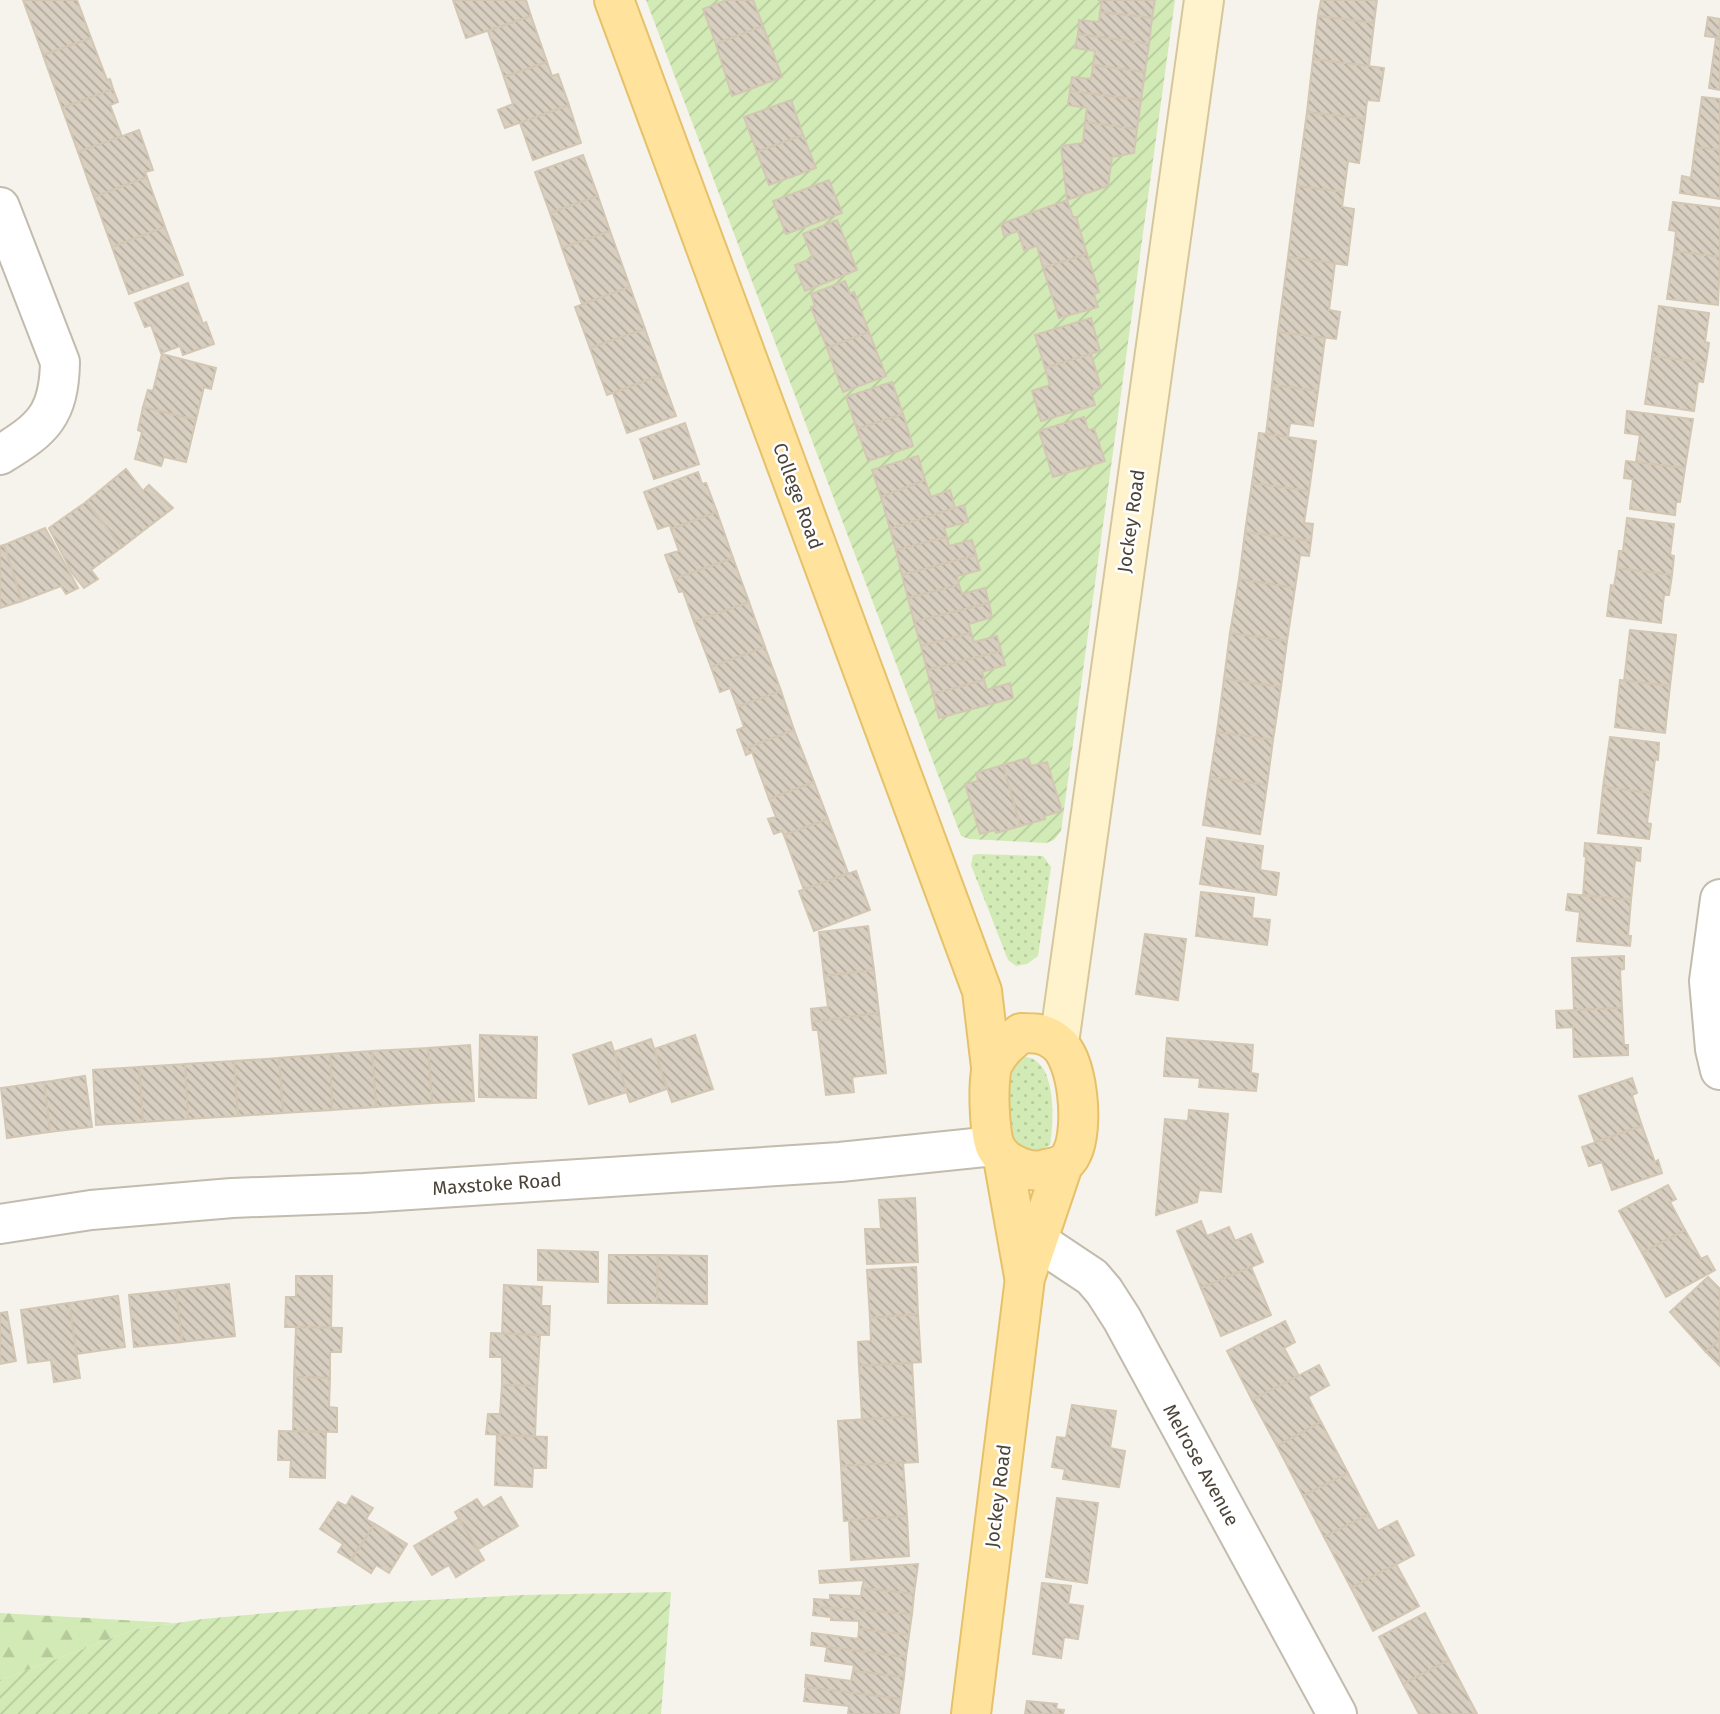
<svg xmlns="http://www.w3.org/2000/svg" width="1720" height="1714" viewBox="0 0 1720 1714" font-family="'Fira Sans',sans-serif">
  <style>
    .grass { fill: url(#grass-dots) }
    .forest { fill: url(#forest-firs) }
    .garden { fill: url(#garden-furrows) }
    .building { fill: url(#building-back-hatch); stroke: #d3c7b4; stroke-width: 2 }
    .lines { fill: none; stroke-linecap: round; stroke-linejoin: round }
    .minor-casing { stroke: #c2bbae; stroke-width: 42 }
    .secondary-casing { stroke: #d6c79b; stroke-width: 42 }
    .primary-casing { stroke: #e6c16a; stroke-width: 42 }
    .minor { stroke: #fff; stroke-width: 38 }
    .secondary { stroke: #fff3cd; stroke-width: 38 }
    .primary { stroke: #ffe39c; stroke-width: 38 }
    .labels { text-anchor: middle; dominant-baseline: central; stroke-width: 5; stroke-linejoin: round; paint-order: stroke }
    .street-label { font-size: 19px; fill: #4b4439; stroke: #fff }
  </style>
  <defs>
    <pattern id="grass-dots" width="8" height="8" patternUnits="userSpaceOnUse" patternTransform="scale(1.75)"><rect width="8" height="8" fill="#d2eab5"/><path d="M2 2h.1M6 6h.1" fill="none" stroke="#b6ca9c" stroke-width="1.8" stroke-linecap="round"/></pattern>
    <pattern id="forest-firs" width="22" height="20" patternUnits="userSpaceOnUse" patternTransform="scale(1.75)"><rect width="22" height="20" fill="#d2eab5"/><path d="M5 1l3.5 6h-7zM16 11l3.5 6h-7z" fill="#b6ca9c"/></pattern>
    <pattern id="garden-furrows" width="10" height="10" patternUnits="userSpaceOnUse" patternTransform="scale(1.75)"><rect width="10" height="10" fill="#d2eab5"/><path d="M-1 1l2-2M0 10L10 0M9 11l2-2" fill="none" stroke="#b6ca9c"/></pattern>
    <pattern id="building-back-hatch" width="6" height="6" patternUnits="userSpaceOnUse" patternTransform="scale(1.75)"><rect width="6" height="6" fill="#d8cfc1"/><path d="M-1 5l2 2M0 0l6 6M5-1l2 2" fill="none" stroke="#b1aa9e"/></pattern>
  </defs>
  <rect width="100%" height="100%" fill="#f6f3ec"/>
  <!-- grass -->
  <g class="grass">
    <path d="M978,854L1043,856L1051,867L1038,956L1027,964L1016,966L1008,960L971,865L973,855Z"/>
    <path d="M1025,1057C1057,1059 1054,1122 1050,1145L1039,1152L1010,1147L1008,1071Z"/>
  </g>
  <!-- forest -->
  <path class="forest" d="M0,1613L175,1623L137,1629L0,1680Z"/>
  <!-- garden -->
  <g class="garden">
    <path d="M646,0H1175L1061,831L1054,840L1046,843L969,839L961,836Z"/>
    <path d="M671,1592L661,1714H0V1680L137,1629L203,1619L390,1602L523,1595Z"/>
  </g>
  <!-- building -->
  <g class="building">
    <path d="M23,0H77L91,38L43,55Z"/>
    <path d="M453,0H526L531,16L466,38Z"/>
    <path d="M727,0H753L763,26L716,44L703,9Z"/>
    <path d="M1098,0H1155L1152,18L1100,12L1102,1Z"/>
    <path d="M1321,0H1377L1374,23L1318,16Z"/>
    <path d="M1100,12L1152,18L1149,44L1078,34L1079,20L1099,22Z"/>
    <path d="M531,16L547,62L504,77L488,31Z"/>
    <path d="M1318,16L1374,23L1369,66L1313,59Z"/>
    <path d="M1708,17L1720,19V38L1705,36Z"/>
    <path d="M763,26L782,77L732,96L716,44Z"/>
    <path d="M1078,34L1149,44L1145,72L1093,65L1095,51L1075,48Z"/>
    <path d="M91,38L107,80L110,79L113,89L62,108L43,55Z"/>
    <path d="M1716,38H1720V90L1709,88Z"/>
    <path d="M1313,59L1384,68L1379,101L1367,100L1365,119L1307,112Z"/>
    <path d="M547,62L552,76L558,74L569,105L505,128L498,110L513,104L504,77Z"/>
    <path d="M1093,65L1145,72L1141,100L1070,91L1072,77L1091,79Z"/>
    <path d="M113,89L118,102L110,105L122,137L78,152L62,108Z"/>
    <path d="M1070,91L1141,100L1137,129L1085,122L1087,108L1068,105Z"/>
    <path d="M1702,97L1720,99V150L1695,147Z"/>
    <path d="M791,100L803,135L757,152L744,117Z"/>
    <path d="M569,105L581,143L533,160L520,123Z"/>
    <path d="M1307,112L1365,119L1359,163L1348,161L1344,192L1297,186Z"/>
    <path d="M1085,122L1137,129L1134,153L1112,157L1108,186L1067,200L1061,146L1083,143Z"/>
    <path d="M139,130L153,170L145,172L147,177L94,197L78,152Z"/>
    <path d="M803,135L816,168L769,185L757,152Z"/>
    <path d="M1695,147L1720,150V199L1680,193L1682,176L1691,178Z"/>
    <path d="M583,155L598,196L550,213L535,172Z"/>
    <path d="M147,177L165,227L112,247L94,197Z"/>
    <path d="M829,180L842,213L786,234L773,201Z"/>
    <path d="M1297,186L1344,192L1342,207L1354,209L1347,265L1288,257Z"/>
    <path d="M598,196L610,231L562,248L550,213Z"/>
    <path d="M1067,200L1073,217H1076L1087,254L1043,268L1037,246L1024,250L1018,231L1004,236L1001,224Z"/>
    <path d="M1673,202L1720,208V257L1674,251L1676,231L1669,230Z"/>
    <path d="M837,220L857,270L805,291L795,265L813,258L803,234Z"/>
    <path d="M165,227L183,275L129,294L112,247Z"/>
    <path d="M610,231L630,287L582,304L562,248Z"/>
    <path d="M1674,251L1720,257L1718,305L1667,299Z"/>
    <path d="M1087,254L1099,292L1094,294L1098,307L1059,318L1043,268Z"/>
    <path d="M1288,257L1335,263L1329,310L1340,312L1336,339L1278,332Z"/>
    <path d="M845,281L850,294L854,292L869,332L827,348L811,307L815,306L811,294Z"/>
    <path d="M188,283L203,324L206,322L214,344L183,355L180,346L161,353L151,325L145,327L135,303Z"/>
    <path d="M630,287L645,329L590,348L575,307Z"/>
    <path d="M1659,306L1709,313L1705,342L1709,343L1706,363L1652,356Z"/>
    <path d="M1091,318L1100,351L1045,368L1035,335Z"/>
    <path d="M645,329L661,375L607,395L590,348Z"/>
    <path d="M869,332L886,376L843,392L827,348Z"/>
    <path d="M1278,332L1325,338L1318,391L1272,385Z"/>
    <path d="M162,354L216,368L211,389L204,387L196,420L143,407L148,390L153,391Z"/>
    <path d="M1091,354L1101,388L1091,391L1095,405L1041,421L1032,391L1050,385L1045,368Z"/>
    <path d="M1652,356L1706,363L1703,382L1698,381L1694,411L1645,404Z"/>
    <path d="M661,375L676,416L627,433L613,393Z"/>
    <path d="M892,382L903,414L857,429L846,397Z"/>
    <path d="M1272,385L1318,391L1313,426L1290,423L1288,437L1266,434Z"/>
    <path d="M143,407L196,420L186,462L164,457L161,466L135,459L142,432L138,430Z"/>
    <path d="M1627,411L1693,419L1685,468L1636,462L1640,435L1625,433Z"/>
    <path d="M903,414L913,446L868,461L857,429Z"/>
    <path d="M1084,417L1088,430L1094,429L1105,461L1053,477L1039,431Z"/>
    <path d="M685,423L699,464L654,479L640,439Z"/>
    <path d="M1259,433L1316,441L1309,491L1252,483Z"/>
    <path d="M918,456L925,480L881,497L872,470Z"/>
    <path d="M1626,461L1685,468L1680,502H1676L1675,515L1630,509L1633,479L1624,478Z"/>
    <path d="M126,469L143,491L149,485L173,508L122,547L86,502Z"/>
    <path d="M698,472L702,484L706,483L717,512L671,529L670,525L658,529L644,492Z"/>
    <path d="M925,480L931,497L950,490L955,508L890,529L881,497Z"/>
    <path d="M1252,483L1309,491L1304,523L1313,524L1311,541L1245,532Z"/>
    <path d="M86,502L122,547L91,570L98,579L84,588L72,573L49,528Z"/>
    <path d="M964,505L968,522L944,528L947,537L896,550L890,529Z"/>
    <path d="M717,512L733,558L674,579L665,555L679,551L671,529Z"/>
    <path d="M1627,518L1674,524L1670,555L1674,556L1672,575L1617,568L1619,551H1623Z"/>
    <path d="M45,528L78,588L66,594L61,586L22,601L4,545Z"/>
    <path d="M1245,532L1311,541L1309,556L1300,555L1295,588L1239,579Z"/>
    <path d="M947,537L949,546L972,540L976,555L902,575L896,550Z"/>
    <path d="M4,545L22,601L0,608V546Z"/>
    <path d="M976,555L980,570L957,576L959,585L908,598L902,575Z"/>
    <path d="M733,558L749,602L694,622L683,591L679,592L674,579Z"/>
    <path d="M1617,568L1672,575L1669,595H1664L1661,623L1607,616L1611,585L1614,586Z"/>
    <path d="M1239,579L1295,588L1287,641L1230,633Z"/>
    <path d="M959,585L962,594L985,588L989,603L914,622L908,598Z"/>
    <path d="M749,602L765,647L711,667L694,622Z"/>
    <path d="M989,603L992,617L969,624L971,633L921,646L914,622Z"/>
    <path d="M1630,630L1676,635L1670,686L1624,681Z"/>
    <path d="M971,633L974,642L997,636L1001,651L927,670L921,646Z"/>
    <path d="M1230,633L1287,641L1281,687L1224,679Z"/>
    <path d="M765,647L781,691L737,707L730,688L720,692L711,667Z"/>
    <path d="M1001,651L1005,665L982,672L984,680L933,694L927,670Z"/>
    <path d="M1224,679L1281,687L1273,740L1217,732Z"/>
    <path d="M984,680L987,690L1010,683L1013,698L939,718L933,694Z"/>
    <path d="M1620,680L1670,686L1665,733L1615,727Z"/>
    <path d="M781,691L794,730L744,749L737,730L744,727L737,707Z"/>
    <path d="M794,730L814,782L769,799L752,752L746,755L744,749Z"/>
    <path d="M1217,732L1273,740L1267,785L1210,777Z"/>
    <path d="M1610,737L1659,743L1658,760L1655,759L1651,793L1603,787Z"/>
    <path d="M1028,758L1031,766L1047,762L1062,811L1044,816L1045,819L1020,826L1003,765Z"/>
    <path d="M1003,765L1020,826L996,833L995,830L980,834L965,784L978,781L976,773Z"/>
    <path d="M1210,777L1267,785L1260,834L1203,825Z"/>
    <path d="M814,782L828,819L784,835L782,831L774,834L768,819L776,817L769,799Z"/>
    <path d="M1603,787L1651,793L1647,823L1651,824L1649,839L1598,833Z"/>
    <path d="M828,819L848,873L804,890L784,835Z"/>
    <path d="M1207,838L1263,846L1260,870L1279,873L1276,895L1200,884Z"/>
    <path d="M1585,843L1641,848L1640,861L1635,860L1631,900L1583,895L1586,857L1584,856Z"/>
    <path d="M856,871L870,910L814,931L799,891Z"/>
    <path d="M1201,892L1254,898L1252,918L1270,920L1267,945L1196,936Z"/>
    <path d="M1568,894L1631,900L1628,936H1631L1630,946L1577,941L1580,912L1566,910Z"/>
    <path d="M868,926L874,970L824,976L819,932Z"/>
    <path d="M1145,934L1186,939L1178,1000L1136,994Z"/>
    <path d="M1624,956V969L1620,970L1622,1008L1574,1010L1572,958Z"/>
    <path d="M874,970L879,1013L812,1022L811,1009L828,1007L824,976Z"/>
    <path d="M1622,1008L1624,1045H1628V1055L1574,1057L1573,1027L1557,1028L1556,1011Z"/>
    <path d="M879,1013L886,1073L852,1077L854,1092L826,1095L818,1030H813L812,1022Z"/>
    <path d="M480,1035L537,1037L536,1098L479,1097Z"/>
    <path d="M695,1035L713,1089L672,1102L654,1049Z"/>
    <path d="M1167,1038L1253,1045L1251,1073L1258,1074L1256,1091L1199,1087L1200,1078L1164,1076Z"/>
    <path d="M651,1039L667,1089L630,1102L613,1052Z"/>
    <path d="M611,1042L627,1092L589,1104L573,1055Z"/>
    <path d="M470,1045L474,1101L432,1103L428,1048Z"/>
    <path d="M428,1048L432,1103L376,1107L372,1051Z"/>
    <path d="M372,1051L376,1107L332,1110L330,1054Z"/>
    <path d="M330,1054L332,1110L283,1113L279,1058Z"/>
    <path d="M279,1058L283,1113L238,1116L234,1061Z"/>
    <path d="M234,1061L238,1116L188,1119L185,1064Z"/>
    <path d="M185,1064L188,1119L143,1122L139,1067Z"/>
    <path d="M139,1067L143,1122L96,1125L93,1070Z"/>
    <path d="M85,1076L92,1127L50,1132L44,1082Z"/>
    <path d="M1632,1078L1637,1093L1632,1095L1642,1126L1595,1142L1579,1096Z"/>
    <path d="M44,1082L50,1132L7,1138L1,1088Z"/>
    <path d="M1189,1110L1228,1114L1221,1192L1199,1190L1197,1202L1156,1215L1165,1119L1188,1121Z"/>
    <path d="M1642,1126L1655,1162L1658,1160L1662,1173L1612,1190L1602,1162L1589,1166L1582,1147Z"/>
    <path d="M1668,1185L1676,1199L1670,1202L1685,1230L1642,1253L1619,1211Z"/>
    <path d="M915,1198L918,1262L867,1264L865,1229H881L879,1200Z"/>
    <path d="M1201,1221L1207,1236L1229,1227L1235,1241L1251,1234L1263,1262L1201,1288L1177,1231Z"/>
    <path d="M1685,1230L1701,1259L1707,1256L1715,1270L1666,1297L1642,1253Z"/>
    <path d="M538,1250L598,1252V1282L538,1280Z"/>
    <path d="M609,1255H658L657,1303H608Z"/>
    <path d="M658,1255L707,1256V1304L657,1303Z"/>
    <path d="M916,1267L918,1314L870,1318L867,1270Z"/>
    <path d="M1251,1267L1271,1315L1221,1336L1201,1288Z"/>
    <path d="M296,1276H332L331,1327H285L286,1297H296Z"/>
    <path d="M1708,1277L1720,1289V1339L1706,1352L1670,1312Z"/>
    <path d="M229,1284L235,1336L182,1342L176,1290Z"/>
    <path d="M504,1285L542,1287L541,1306H550L549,1335L502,1334Z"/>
    <path d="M176,1290L182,1342L134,1347L129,1295Z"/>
    <path d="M118,1296L125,1347L76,1354L69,1303Z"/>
    <path d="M69,1303L80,1378L54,1382L51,1360L28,1363L21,1310Z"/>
    <path d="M7,1312L16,1361L0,1364V1313Z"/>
    <path d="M918,1314L921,1362L859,1366L858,1342L871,1341L870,1318Z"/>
    <path d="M1285,1321L1295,1342L1284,1348L1299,1376L1252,1400L1227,1351Z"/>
    <path d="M296,1327L342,1328L341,1352H330V1378L294,1377Z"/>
    <path d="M491,1333L540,1335L537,1386L502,1385V1357H490Z"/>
    <path d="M1720,1339V1366L1706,1352Z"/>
    <path d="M912,1363L915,1416L862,1420L859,1366Z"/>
    <path d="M1319,1365L1329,1385L1308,1397L1321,1422L1277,1446L1252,1400Z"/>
    <path d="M294,1377L330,1378L329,1407L337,1408V1432L293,1431Z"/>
    <path d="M502,1385L537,1386L535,1436L486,1434L488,1414H500Z"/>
    <path d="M1072,1405L1116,1411L1110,1448L1125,1451L1119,1487L1063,1479L1065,1469L1052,1467L1057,1437L1066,1438Z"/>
    <path d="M915,1416L918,1462L841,1466L838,1421Z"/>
    <path d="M1321,1422L1348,1473L1303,1496L1277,1446Z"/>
    <path d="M279,1431L326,1432L325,1478L290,1477L291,1460H278Z"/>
    <path d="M497,1435L547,1437L546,1468H533L532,1487L495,1485Z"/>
    <path d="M903,1462L907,1516L844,1521L841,1466Z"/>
    <path d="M1348,1473L1369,1514L1324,1537L1303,1496Z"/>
    <path d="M352,1496L373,1508L366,1519L375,1524L351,1560L338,1552L343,1544L320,1529L338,1502L346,1506Z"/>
    <path d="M501,1497L518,1526L477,1550L455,1512L477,1499L483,1508Z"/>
    <path d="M1057,1498L1098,1503L1087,1583L1046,1577Z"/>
    <path d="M1369,1514L1378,1531L1397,1521L1414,1555L1351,1588L1324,1537Z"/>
    <path d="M907,1516L909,1556L851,1560L849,1520Z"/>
    <path d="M459,1519L484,1560L456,1577L449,1565L432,1575L414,1546Z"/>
    <path d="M375,1524L407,1544L389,1573L376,1565L371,1573L351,1560Z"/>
    <path d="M918,1564L914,1594L862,1588L864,1580L820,1583L819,1571Z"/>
    <path d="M1396,1564L1419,1606L1373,1631L1351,1588Z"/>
    <path d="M1042,1583L1071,1586L1068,1604L1083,1606L1078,1639L1064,1637L1061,1658L1033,1654Z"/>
    <path d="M862,1588L914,1594L912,1614L814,1607V1599L830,1600V1595L861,1596Z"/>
    <path d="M814,1607L912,1614L909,1635L859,1629V1621L831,1620V1617L813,1615Z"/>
    <path d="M1425,1613L1449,1660L1403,1684L1379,1637Z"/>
    <path d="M859,1629L909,1635L906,1657L811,1645L812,1633L858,1639Z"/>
    <path d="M827,1647L906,1657L904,1677L853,1671L854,1665L825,1661Z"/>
    <path d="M1449,1660L1477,1714H1419L1403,1684Z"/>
    <path d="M853,1671L904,1677L901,1699L805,1687L806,1675L851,1681Z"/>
    <path d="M806,1687L901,1699L899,1714H848L849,1706L804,1701Z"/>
    <path d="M1027,1701L1057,1704L1056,1709L1064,1710L1063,1714H1025Z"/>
  </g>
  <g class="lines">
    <!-- minor casing -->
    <g class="minor-casing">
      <g id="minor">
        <path d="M0,207L60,362C59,415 43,429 0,455"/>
        <path d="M1720,899L1709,981L1715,1049L1720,1070"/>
        <path d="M0,1224L91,1210L232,1198L364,1193L840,1162L994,1146"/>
        <path d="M1038,1241L1092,1277L1104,1291L1122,1319L1337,1714"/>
      </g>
    </g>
    <!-- secondary casing -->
    <g class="secondary-casing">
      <path id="secondary" d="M1059,1043L1204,0"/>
    </g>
    <!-- primary casing -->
    <g class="primary-casing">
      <g id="primary">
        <path d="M614,0L982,991L991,1067"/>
        <path d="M1021,1033C1035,1033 1045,1033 1056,1042C1079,1059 1084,1129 1072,1153C1067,1165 1057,1167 1046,1169C1034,1173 1022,1169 1011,1163C1004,1159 1000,1155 996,1148C989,1136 987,1078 993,1064C1000,1050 1009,1043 1021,1033Z"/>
        <path d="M1003,1158L1024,1276"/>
        <path d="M971,1714L1025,1278L1063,1165"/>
      </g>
    </g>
    <!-- minor -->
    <use href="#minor" class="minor"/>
    <!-- secondary -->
    <use href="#secondary" class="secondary"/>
    <!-- primary -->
    <use href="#primary" class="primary"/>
  </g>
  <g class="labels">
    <!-- street labels -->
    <g class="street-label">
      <text transform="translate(798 496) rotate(70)">College Road</text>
      <text transform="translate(1131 521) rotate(-82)">Jockey Road</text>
      <text transform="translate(497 1184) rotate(-4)">Maxstoke Road</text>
      <text transform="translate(1201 1465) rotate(61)">Melrose Avenue</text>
      <text transform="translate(998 1496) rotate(-83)">Jockey Road</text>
    </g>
  </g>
</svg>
